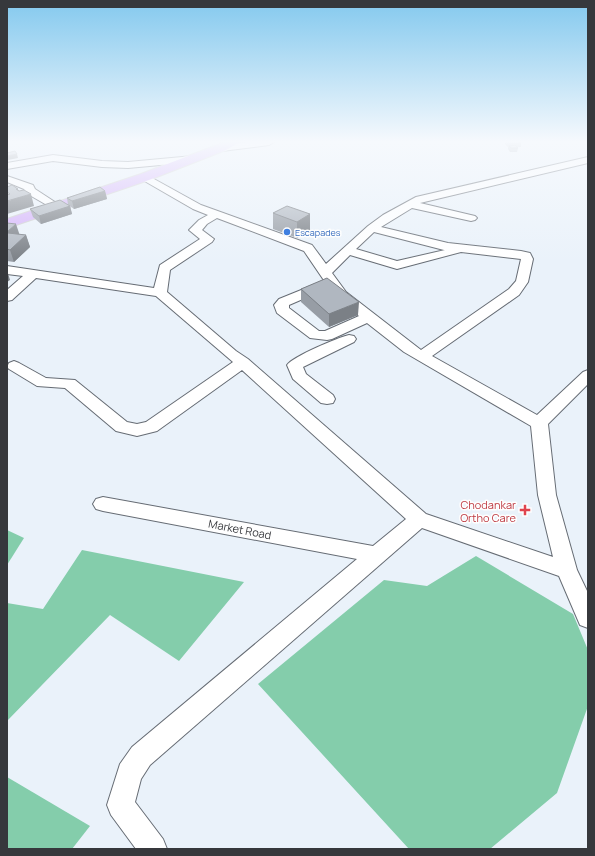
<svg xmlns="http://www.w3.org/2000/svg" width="595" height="856" viewBox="0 0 595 856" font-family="Manrope,sans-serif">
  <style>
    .forest { fill: #84cdab }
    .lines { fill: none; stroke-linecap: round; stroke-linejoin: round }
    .minor-casing { stroke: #666c74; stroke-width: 2 }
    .major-casing { stroke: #cfcfd0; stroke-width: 2 }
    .minor { fill: #fff; fill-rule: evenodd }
    .major { fill: #d5b4fa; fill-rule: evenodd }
    .wall { fill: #979da5 }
    .shaded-wall { fill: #7b8086 }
    .building { fill: #b0b7c0; stroke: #7b8086 }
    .shop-dot { fill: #3f7fe0; stroke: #fefefe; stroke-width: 1.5 }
    .health-dot { fill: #e0444e; stroke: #fefefe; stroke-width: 1.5 }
    .labels { text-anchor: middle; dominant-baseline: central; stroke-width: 3; stroke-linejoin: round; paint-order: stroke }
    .far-shop-label { font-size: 9px; fill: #366cbe; stroke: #fefefe; text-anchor: start }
    .health-label { font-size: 11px; fill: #be3a42; stroke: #fefefe; text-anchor: end }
    .street-label { font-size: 11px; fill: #36383c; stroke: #fefefe }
  </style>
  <rect width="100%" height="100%" fill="#eaf2fa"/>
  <!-- forest -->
  <g class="forest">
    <path d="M7,530L24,538L7,565Z"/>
    <path d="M82,550L244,582L179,661L110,615L7,721V603L43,609Z"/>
    <path d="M476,556L573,614L588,650V706L557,793L490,849H409L258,684L384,580L427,586Z"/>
    <path d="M7,777L90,826L72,849H7Z"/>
  </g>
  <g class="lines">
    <!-- minor casing -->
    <g class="minor-casing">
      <g id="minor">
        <path d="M247,142H274L269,145L222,151L217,148L222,145Z"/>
        <path d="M53,155L102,161L128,162L193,156L198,159L193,162L128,168L102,167L53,161L7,169V163Z"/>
        <path d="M588,157V163L420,203L475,216L477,218L475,220L471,221L412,208L381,227L448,243L521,251L530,253L533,259L528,282L519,295L432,356L537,415L583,372L588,370V384L548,424L556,495L577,570L588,593V628L580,625L559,576L422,528L150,765L141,779L135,802L163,839L167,849H136L111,815L107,805L120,764L132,747L357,559L103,511L96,509L93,504L96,499L103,497L373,546L406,519L242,370L157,431L137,436L116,431L65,388L37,386L9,369L7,367L9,363L14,361L19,363L46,378L75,380L127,422L137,424L146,422L233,362L156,296L36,278L12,300L7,301V290L23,276L7,274V266L154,288L160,265L200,239L189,230L199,220L208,215L193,209L141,179L140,177L145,174L201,205L312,245L326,264L368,226L383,215L416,197ZM217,218L304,251L336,298L359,316L325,331H319L289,308V305L326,289L328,286L326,283L321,282L279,299L274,305L277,313L310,338L327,340L332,339L367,323L404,352L531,426L538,495L553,557L426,514L248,359L236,351L167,292L170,270L212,242L214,239L202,230L207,224ZM374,232L444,250H445L397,261L356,249ZM461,252L521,259L516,281L509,289L421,350L346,292L332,273L350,255L397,269Z"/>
        <path d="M7,176L33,185L35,189L61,206L60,208H52L26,193L24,189L7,182Z"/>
        <path d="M349,335L354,336L356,339L354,342L303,367L306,374L333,395L335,399L333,403L327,404L321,403L293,379L287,365C294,356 337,338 349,335Z"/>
      </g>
    </g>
    <!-- major casing -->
    <g class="major-casing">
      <path id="major" d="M225,142H240L226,150L149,180L7,228V219L141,174Z"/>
    </g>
    <!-- minor -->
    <use href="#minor" class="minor"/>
    <!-- major -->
    <use href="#major" class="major"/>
  </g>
  <!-- wall -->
  <g class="wall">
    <path d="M505,142H520L521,143V147H517L518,148L517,152H510L508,149V147L505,144Z"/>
    <path d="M105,191L107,199L74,209L70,206L72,214L41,224L33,217L30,209L68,205L67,198Z"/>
    <path d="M273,213L310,214V230L297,238L273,229Z"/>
    <path d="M7,223L19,234L26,235L30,247L14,262L7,261Z"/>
    <path d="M301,289L358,315L329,327L301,302Z"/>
  </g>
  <!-- shaded-wall -->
  <g class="shaded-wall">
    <path d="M17,154L18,158L8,160L7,156Z"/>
    <path d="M16,189H18L20,197L31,194L34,206L7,214V192L10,201Z"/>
    <path d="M105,191L107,199L74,209L72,201Z"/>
    <path d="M70,206L72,214L41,224L39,216Z"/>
    <path d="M310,214V230L297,238V222Z"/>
    <path d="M16,224L20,236L11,244L7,232Z"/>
    <path d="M26,235L30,247L14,262L10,250Z"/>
    <path d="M7,270L10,280L7,282Z"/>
    <path d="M359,302L358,315L329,327V314Z"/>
  </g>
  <!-- building -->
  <g class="building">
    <path d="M508,142H520L521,143L510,144Z"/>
    <path d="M515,145L518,148H511L509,146Z"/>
    <path d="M15,151L17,154L7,156V153Z"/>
    <path d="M12,185L18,189H16L19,191L24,190L31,194L7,201V195L10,194L7,192V187Z"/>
    <path d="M100,187L105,191L72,201L67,198Z"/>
    <path d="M60,200L70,206L39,216L30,209Z"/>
    <path d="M287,206L310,214L297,222L273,213Z"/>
    <path d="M7,223L16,224L7,232Z"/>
    <path d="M8,233L26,235L10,250L7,249V234Z"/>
    <path d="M327,278L359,302L329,314L301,289Z"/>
  </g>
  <!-- sky -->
  <linearGradient id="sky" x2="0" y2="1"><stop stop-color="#84c9ee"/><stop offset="0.54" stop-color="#f6f9fd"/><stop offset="1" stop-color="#f6f9fd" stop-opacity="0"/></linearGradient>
  <rect width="595" height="262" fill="url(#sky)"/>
  <!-- markers -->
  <circle class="shop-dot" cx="287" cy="232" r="4"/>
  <path class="health-dot" d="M523 504h4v4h4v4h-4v4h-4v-4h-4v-4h4z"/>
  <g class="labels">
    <!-- far-shop labels -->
    <g class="far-shop-label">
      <text x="295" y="232">Escapades</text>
    </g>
    <!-- health labels -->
    <g class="health-label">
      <text x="516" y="504">Chodankar<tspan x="516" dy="13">Ortho Care</tspan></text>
    </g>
    <!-- street labels -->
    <g class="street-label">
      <text transform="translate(240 529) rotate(11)">Market Road</text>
    </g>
  </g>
  <!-- border -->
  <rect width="595" height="856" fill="none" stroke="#36383c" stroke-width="16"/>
</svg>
